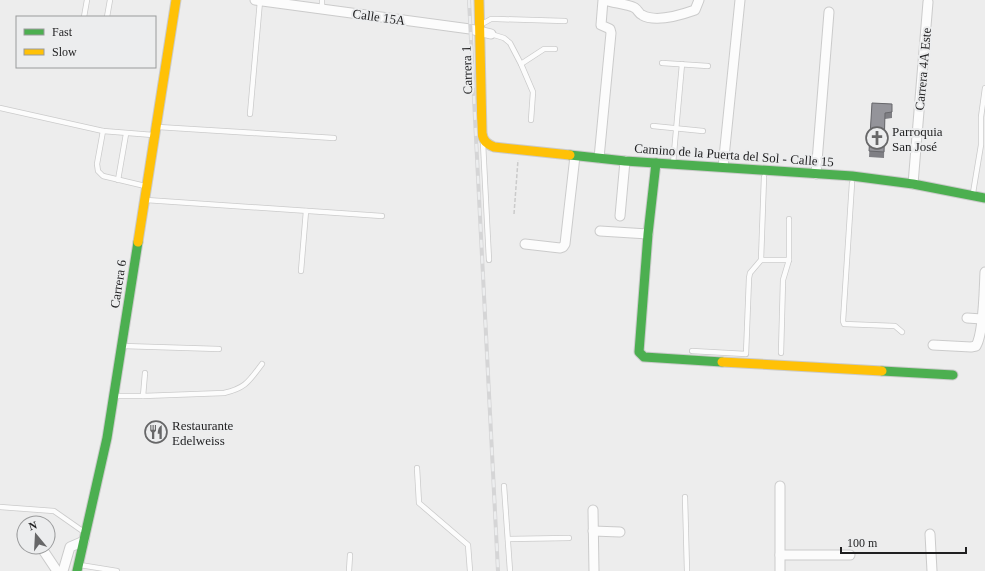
<svg xmlns="http://www.w3.org/2000/svg" width="985" height="571" viewBox="0 0 985 571" font-family="Georgia,serif">
  <style>
    .lines { fill: none; stroke-linecap: round; stroke-linejoin: round }
    .lane-casing { stroke: #cbcbcb; stroke-width: 6 }
    .street-casing { stroke: #cbcbcb; stroke-width: 11 }
    .fast-casing { stroke: #cbcbcb; stroke-width: 11 }
    .slow-casing { stroke: #cbcbcb; stroke-width: 11 }
    .path { stroke: #cbcbcb; stroke-width: 1.5; stroke-dasharray: 4 2; stroke-linecap: butt }
    .lane { stroke: #fcfcfc; stroke-width: 4.5 }
    .street { stroke: #fcfcfc; stroke-width: 9 }
    .fast { stroke: #4caf50; stroke-width: 9 }
    .slow { stroke: #ffc107; stroke-width: 9 }
    .rail-casing { stroke: #d5d5d6; stroke-width: 4 }
    .rail { stroke: #ecedee; stroke-width: 2.5; stroke-dasharray: 8; stroke-linecap: butt }
    .wall { fill: #7f7f84 }
    .building { fill: #94949a; stroke: #68686c }
    .labels { text-anchor: middle; dominant-baseline: central; stroke-width: 4; stroke-linejoin: round; paint-order: stroke }
    .street-label { font-size: 13px; fill: #1f1f20; stroke: #ecedee }
    .poi-label { font-size: 13px; fill: #1f1f20; stroke: #ecedee; text-anchor: start }
  </style>
  <rect width="100%" height="100%" fill="#ededed"/>
  <g class="lines">
    <!-- lane casing -->
    <g class="lane-casing">
      <g id="lane">
        <path d="M322,9V0"/>
        <path d="M84,17L87,0"/>
        <path d="M107,17L110,0"/>
        <path d="M482,24L491,19H497L565,21"/>
        <path d="M491,34L504,38L510,43L521,64L533,92L531,120"/>
        <path d="M662,63L708,66"/>
        <path d="M521,64L544,49H555"/>
        <path d="M0,108L103,131"/>
        <path d="M250,114L260,1"/>
        <path d="M653,126L703,131"/>
        <path d="M158,127L334,138"/>
        <path d="M483,143L489,260"/>
        <path d="M673,164L682,64"/>
        <path d="M118,180L126,134"/>
        <path d="M852,183L843,321L844,324L895,326L902,332"/>
        <path d="M145,186L103,176L98,171L97,164L103,131L153,135"/>
        <path d="M973,193L981,145V117L985,88"/>
        <path d="M146,200L382,216"/>
        <path d="M761,260H789"/>
        <path d="M301,271L306,211"/>
        <path d="M123,346L219,349"/>
        <path d="M692,351L746,354L749,278L750,273L761,260L764,177"/>
        <path d="M781,353L783,280L789,260V219"/>
        <path d="M116,396H143L145,373"/>
        <path d="M143,396L224,393C246,388 249,381 262,364"/>
        <path d="M417,468L419,503L468,545L470,571"/>
        <path d="M504,486L510,571"/>
        <path d="M685,497L687,571"/>
        <path d="M0,507L54,511L84,532"/>
        <path d="M508,539L569,538"/>
        <path d="M80,565L117,571"/>
        <path d="M349,571L350,555"/>
      </g>
    </g>
    <!-- street casing -->
    <g class="street-casing">
      <g id="street">
        <path d="M255,0L470,29L491,34"/>
        <path d="M605,0C613,3 628,4 635,8C638,10 639,14 642,15C656,23 681,15 695,10L699,0"/>
        <path d="M599,158L611,33L610,29L601,25L603,0"/>
        <path d="M723,167L740,0"/>
        <path d="M816,174L829,12"/>
        <path d="M913,184L928,2"/>
        <path d="M620,216L625,161"/>
        <path d="M600,231L648,234"/>
        <path d="M525,244L560,248L563,247L565,244L575,156"/>
        <path d="M967,318L982,319"/>
        <path d="M933,345L971,347L976,346C984,332 984,290 985,272"/>
        <path d="M593,510L594,571"/>
        <path d="M593,531L620,532"/>
        <path d="M930,534L932,571"/>
        <path d="M41,547L57,571"/>
        <path d="M780,555H850"/>
        <path d="M63,571L70,547L84,541"/>
        <path d="M780,571V486"/>
      </g>
    </g>
    <!-- fast casing -->
    <g class="fast-casing">
      <g id="fast">
        <path d="M570,155L625,161L852,176L913,184L985,198"/>
        <path d="M656,163L648,234L639,352L644,357L722,362"/>
        <path d="M882,371L953,375"/>
        <path d="M77,571L107,438L138,242"/>
      </g>
    </g>
    <!-- slow casing -->
    <g class="slow-casing">
      <g id="slow">
        <path d="M479,0L482,133C483,141 487,144 494,147L570,155"/>
        <path d="M138,242L176,0"/>
        <path d="M722,362L882,371"/>
      </g>
    </g>
    <!-- path -->
    <path class="path" d="M514,214L518,160"/>
    <!-- lane -->
    <use href="#lane" class="lane"/>
    <!-- street -->
    <use href="#street" class="street"/>
    <!-- fast -->
    <use href="#fast" class="fast"/>
    <!-- slow -->
    <use href="#slow" class="slow"/>
    <!-- rail casing -->
    <g class="rail-casing">
      <path id="rail" d="M469,0L498,571"/>
    </g>
    <!-- rail -->
    <use href="#rail" class="rail"/>
  </g>
  <!-- wall -->
  <path class="wall" d="M872,103L892,104V118L885,119L884,158L869,157Z"/>
  <!-- building -->
  <path class="building" d="M872,103L892,104V112L885,113L884,152L869,151Z"/>
  <!-- icons -->
  <defs>
    <g id="church-ring" transform="scale(1.15)"><circle r="9.5" fill="#ecedee" stroke="#676768" stroke-width="1.5"/><path d="M-1.2-6h2.4v3.5h3.3v2.4h-3.3V6h-2.4V-.1h-3.3v-2.4h3.3Z" fill="#676768"/></g>
    <g id="restaurant-ring" transform="scale(1.15)"><circle r="9.5" fill="#ecedee" stroke="#676768" stroke-width="1.5"/><path d="M-5-6h1v4h1v-4h1v4h1v-4h1v5L-1.5 .5V6h-2V.5L-5-1ZM5-6V6H3V1.5H1.5Q1.5-4 5-6Z" fill="#676768"/></g>
  </defs>
  <g fill-rule="evenodd">
    <use href="#church-ring" x="877" y="138"/>
    <use href="#restaurant-ring" x="156" y="432"/>
  </g>
  <g class="labels">
    <!-- street labels -->
    <g class="street-label">
      <text transform="translate(379 17) rotate(8)">Calle 15A</text>
      <text transform="translate(923 69) rotate(-85)">Carrera 4A Este</text>
      <text transform="translate(467 70) rotate(-92)">Carrera 1</text>
      <text transform="translate(734 155) rotate(4)">Camino de la Puerta del Sol - Calle 15</text>
      <text transform="translate(118 284) rotate(-81)">Carrera 6</text>
    </g>
    <!-- poi labels -->
    <g class="poi-label">
      <text x="892" y="131">Parroquia<tspan x="892" dy="15">San José</tspan></text>
      <text x="172" y="425">Restaurante<tspan x="172" dy="15">Edelweiss</tspan></text>
    </g>
  </g>
  <!-- legend -->
  <rect x="16" y="16" width="140" height="52" fill="#ecedee" stroke="#9a9b9c"/>
  <rect x="24" y="29" width="20" height="6" fill="#4caf50" stroke="#9a9b9c"/>
  <text x="52" y="36" font-size="12" fill="#1f1f20">Fast</text>
  <rect x="24" y="49" width="20" height="6" fill="#ffc107" stroke="#9a9b9c"/>
  <text x="52" y="56" font-size="12" fill="#1f1f20">Slow</text>
  <!-- north arrow -->
  <g transform="translate(36 535) rotate(342)"><circle r="19" fill="#ecedee" stroke="#9a9b9c"/>
  <path d="M0-3L7 15L0 10L-7 15Z" fill="#676768"/>
  <text y="-6" font-size="11" font-weight="bold" text-anchor="middle" fill="#1f1f20">N</text>
  </g>
  <!-- scale -->
  <path d="M841 547v6h125v-6" fill="none" stroke="#1f1f20" stroke-width="2"/>
  <text x="847" y="547" font-size="12" fill="#1f1f20" stroke="#ecedee" stroke-width="3" paint-order="stroke">100 m</text>
</svg>
